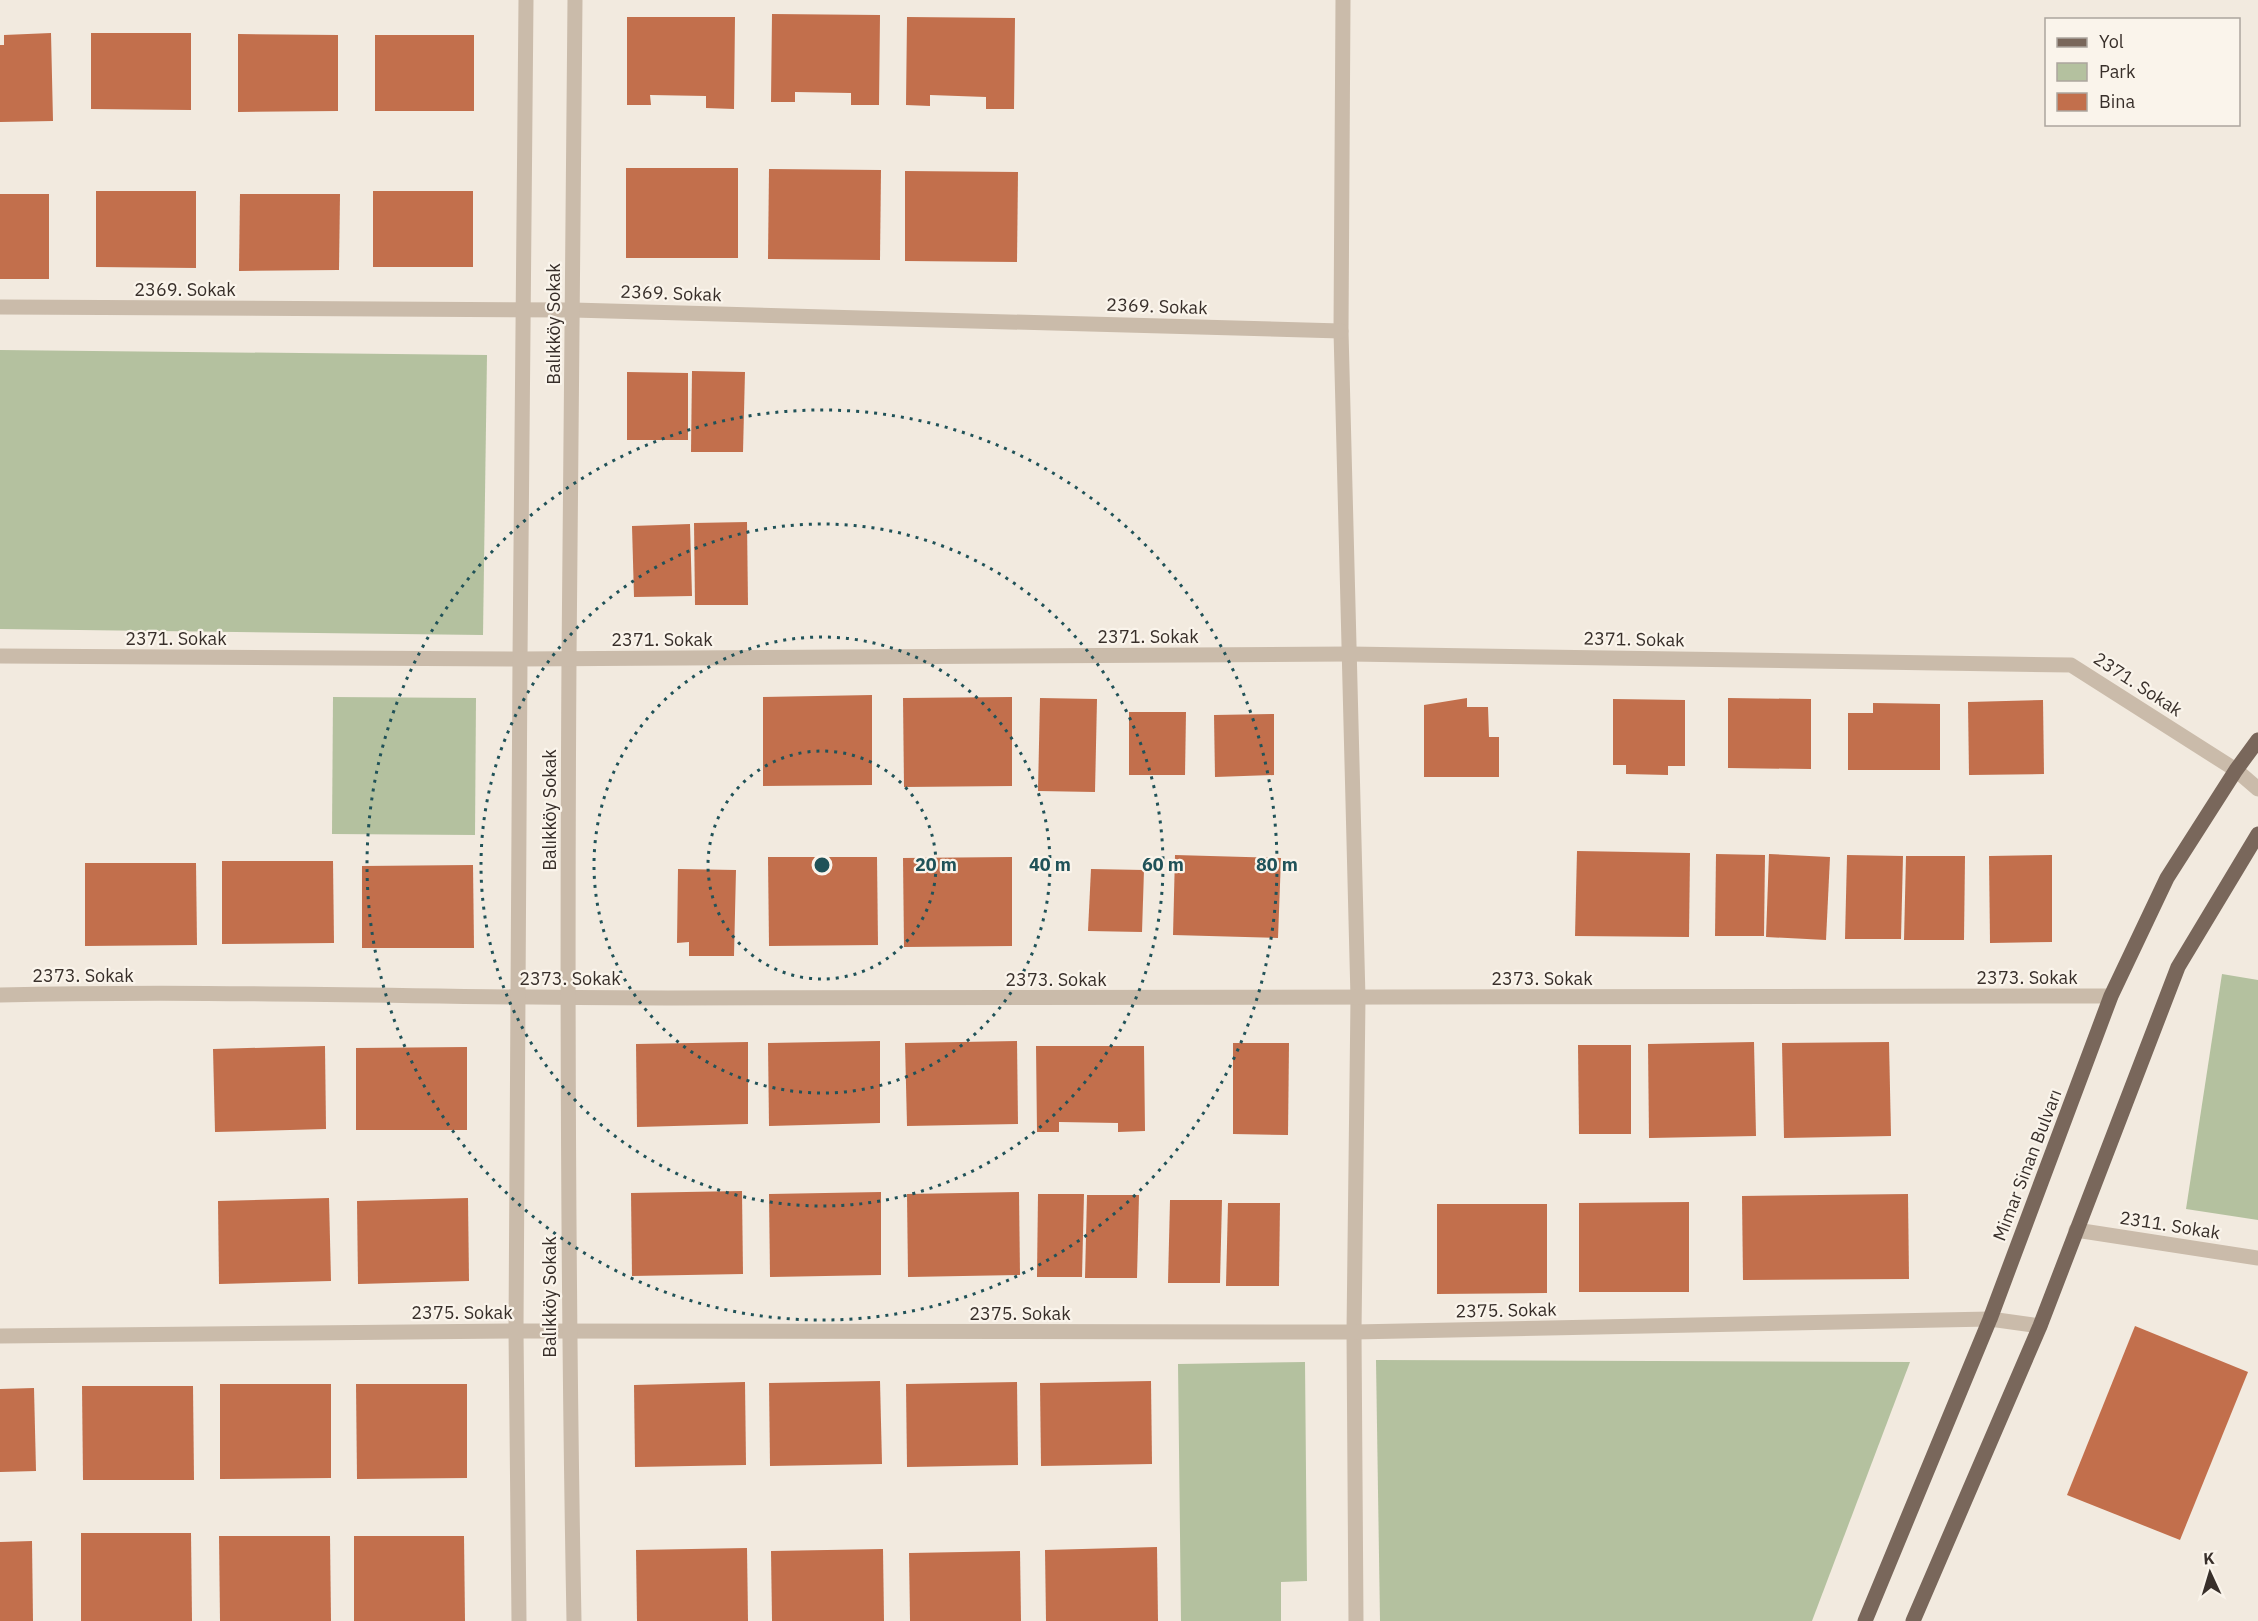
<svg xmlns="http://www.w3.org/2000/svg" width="2258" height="1621" font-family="'IBM Plex Sans',sans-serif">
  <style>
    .green { fill: #b4c19f }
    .building { fill: #c26f4c }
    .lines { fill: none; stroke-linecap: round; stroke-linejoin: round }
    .minor { stroke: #cabbaa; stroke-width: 15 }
    .tertiary { stroke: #cabbaa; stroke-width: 15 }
    .primary { stroke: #79675b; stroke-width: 15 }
    .ring { fill: none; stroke: #205258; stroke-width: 3; stroke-dasharray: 3 6 }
    .labels { text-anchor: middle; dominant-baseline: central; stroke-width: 4.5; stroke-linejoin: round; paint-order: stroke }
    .street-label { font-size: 18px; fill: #382f2a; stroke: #faf4eb }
    .centre { fill: #205258; stroke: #faf4eb; stroke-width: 3 }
    .ring-label { font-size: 18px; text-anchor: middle; font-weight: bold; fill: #205258; stroke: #faf4eb; stroke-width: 4.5; stroke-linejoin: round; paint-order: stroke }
  </style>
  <rect width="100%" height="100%" fill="#f2eadf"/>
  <g class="green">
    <polygon points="0,350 487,355 483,635 0,629"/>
    <polygon points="333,697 476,698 475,835 332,834"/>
    <polygon points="2222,974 2258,980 2258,1220 2186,1209"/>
    <polygon points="1376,1360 1910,1362 1812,1621 1380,1621"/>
    <polygon points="1305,1362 1307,1581 1281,1582 1281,1621 1181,1621 1178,1364"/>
  </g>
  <g class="building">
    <polygon points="772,14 880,15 879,105 851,105 851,93 795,92 795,102 771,102"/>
    <polygon points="627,17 735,17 734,109 706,108 706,96 650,95 651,105 627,105"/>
    <polygon points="907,17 1015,18 1014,109 986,109 986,97 930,95 930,106 906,105"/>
    <polygon points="51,33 53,121 0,122 0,45 4,45 4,35"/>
    <polygon points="91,33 191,33 191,110 91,109"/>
    <polygon points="238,34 338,35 338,111 238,112"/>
    <rect x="375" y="35" width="99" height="76"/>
    <rect x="626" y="168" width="112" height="90"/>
    <polygon points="769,169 881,170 880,260 768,259"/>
    <polygon points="905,171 1018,172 1017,262 905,261"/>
    <polygon points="96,191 196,191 196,268 96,267"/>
    <rect x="373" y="191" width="100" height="76"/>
    <rect x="0" y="194" width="49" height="85"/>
    <polygon points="240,194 340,194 339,270 239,271"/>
    <polygon points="692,371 745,372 743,452 691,452"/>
    <polygon points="627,372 688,373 688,440 627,440"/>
    <polygon points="747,522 748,605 695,605 694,523"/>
    <polygon points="690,524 692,596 634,597 632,526"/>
    <polygon points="872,695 872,785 763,786 763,697"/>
    <polygon points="1012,697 1012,786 904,787 903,698"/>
    <polygon points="1040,698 1097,699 1095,792 1038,791"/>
    <polygon points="1467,698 1467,707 1488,707 1489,737 1499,737 1499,777 1424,777 1424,705"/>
    <polygon points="1728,698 1811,699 1811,769 1728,768"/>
    <polygon points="1613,699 1685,700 1685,766 1668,766 1668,775 1626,774 1626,765 1613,765"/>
    <polygon points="2043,700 2044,774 1969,775 1968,702"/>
    <polygon points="1873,703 1940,704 1940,770 1848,770 1848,713 1873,713"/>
    <polygon points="1129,712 1186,712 1185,775 1129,775"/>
    <polygon points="1274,714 1274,775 1215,777 1214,715"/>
    <polygon points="1577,851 1690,853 1689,937 1575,936"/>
    <polygon points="1716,854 1765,855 1764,936 1715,936"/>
    <polygon points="1769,854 1830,857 1826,940 1766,937"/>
    <polygon points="1175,855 1281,858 1278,938 1173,935"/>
    <polygon points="1847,855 1903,856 1901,939 1845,939"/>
    <polygon points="2052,855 2052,942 1990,943 1989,856"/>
    <polygon points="1906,856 1965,856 1964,940 1904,940"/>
    <polygon points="768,857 877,857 878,945 769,946"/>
    <polygon points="1012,857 1012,946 904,947 903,858"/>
    <polygon points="222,861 333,861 334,943 222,944"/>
    <polygon points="85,863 196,863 197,945 85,946"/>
    <polygon points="473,865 474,948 362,948 362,866"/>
    <polygon points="678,869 736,870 734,956 689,956 689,942 677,943"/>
    <polygon points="1091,869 1144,870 1142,932 1088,931"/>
    <polygon points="880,1041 880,1123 769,1126 768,1043"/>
    <polygon points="1017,1041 1018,1124 907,1126 905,1043"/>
    <polygon points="748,1042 748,1124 637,1127 636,1044"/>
    <polygon points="1754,1042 1756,1136 1649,1138 1648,1044"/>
    <polygon points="1889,1042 1891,1136 1784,1138 1782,1043"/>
    <polygon points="1233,1043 1289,1043 1288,1135 1233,1134"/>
    <polygon points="1578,1045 1631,1045 1631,1134 1579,1134"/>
    <polygon points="325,1046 326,1129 215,1132 213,1049"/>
    <polygon points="1036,1046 1144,1046 1145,1131 1118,1132 1118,1123 1059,1122 1059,1132 1037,1132"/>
    <polygon points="467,1047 467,1130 356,1130 356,1048"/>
    <polygon points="742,1191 743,1274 632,1276 631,1193"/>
    <polygon points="881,1192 881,1275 770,1277 769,1194"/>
    <polygon points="1019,1192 1020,1275 908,1277 907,1194"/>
    <polygon points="1038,1194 1084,1194 1082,1277 1037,1277"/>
    <polygon points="1908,1194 1909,1279 1743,1280 1742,1196"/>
    <polygon points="1087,1195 1139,1195 1137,1278 1085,1278"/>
    <polygon points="329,1198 331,1281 219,1284 218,1201"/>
    <polygon points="468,1198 469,1281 358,1284 357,1201"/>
    <polygon points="1170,1200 1222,1200 1220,1283 1168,1283"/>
    <polygon points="1689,1202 1689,1292 1579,1292 1579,1203"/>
    <polygon points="1228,1203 1280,1203 1279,1286 1226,1286"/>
    <polygon points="1437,1204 1547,1204 1547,1293 1437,1294"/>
    <polygon points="2135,1326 2248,1372 2180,1540 2067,1495"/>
    <polygon points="880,1381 882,1464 770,1466 769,1383"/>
    <polygon points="1151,1381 1152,1464 1041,1466 1040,1383"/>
    <polygon points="745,1382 746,1465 635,1467 634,1385"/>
    <polygon points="1017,1382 1018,1465 907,1467 906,1384"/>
    <polygon points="220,1384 331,1384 331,1478 220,1479"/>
    <polygon points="356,1384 467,1384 467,1478 357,1479"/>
    <polygon points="82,1386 193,1386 194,1480 83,1480"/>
    <polygon points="34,1388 36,1471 0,1472 0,1389"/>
    <polygon points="81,1533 191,1533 192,1621 81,1621"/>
    <polygon points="219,1536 330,1536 331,1621 220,1621"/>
    <polygon points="354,1536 464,1536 465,1621 354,1621"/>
    <polygon points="32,1541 33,1621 0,1621 0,1542"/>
    <polygon points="1157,1547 1158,1621 1046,1621 1045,1550"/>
    <polygon points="747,1548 748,1621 637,1621 636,1550"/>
    <polygon points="883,1549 884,1621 772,1621 771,1551"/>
    <polygon points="1020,1551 1021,1621 910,1621 909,1553"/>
  </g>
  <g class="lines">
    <g class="minor">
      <polyline points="1343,0 1341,331 1358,998 1354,1332 1356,1621"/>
      <polyline points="0,307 573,310 1341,331"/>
      <polyline points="0,656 520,659 526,0"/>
      <polyline points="569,660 575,0"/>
      <path d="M0,995C223,990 446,998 668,998C1149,998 1630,998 2111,996"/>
      <polyline points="2076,1230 2258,1258"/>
      <polyline points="0,1336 516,1331 1354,1332 1990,1319 2040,1326"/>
    </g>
    <g class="tertiary">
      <path d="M569,660C567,980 568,1300 574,1621"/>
      <polyline points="519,1621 516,1331 520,659 1350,654 2071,665 2236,770 2258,789"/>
    </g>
    <g class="primary">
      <polyline points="1865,1621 1990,1319 2111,996 2167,878 2236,770 2258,740"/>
      <polyline points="1913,1621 2040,1326 2178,967 2258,834"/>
    </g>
  </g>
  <g class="ring">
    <circle cx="822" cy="865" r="114"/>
    <circle cx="822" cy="865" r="228"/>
    <circle cx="822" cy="865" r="341"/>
    <circle cx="822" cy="865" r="455"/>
  </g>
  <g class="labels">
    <g class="street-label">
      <text x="185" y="289">2369. Sokak</text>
      <text transform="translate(671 293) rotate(2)">2369. Sokak</text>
      <text transform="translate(1157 306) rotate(2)">2369. Sokak</text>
      <text transform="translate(553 324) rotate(-90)">Balıkköy Sokak</text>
      <text x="1148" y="636">2371. Sokak</text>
      <text x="176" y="638">2371. Sokak</text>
      <text x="662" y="639">2371. Sokak</text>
      <text transform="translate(1634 639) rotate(1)">2371. Sokak</text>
      <text transform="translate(2138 684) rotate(33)">2371. Sokak</text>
      <text transform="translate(549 810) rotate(-90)">Balıkköy Sokak</text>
      <text x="83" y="975">2373. Sokak</text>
      <text x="2027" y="977">2373. Sokak</text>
      <text x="570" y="978">2373. Sokak</text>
      <text x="1542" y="978">2373. Sokak</text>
      <text x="1056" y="979">2373. Sokak</text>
      <text transform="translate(2027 1165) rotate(-69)">Mimar Sinan Bulvarı</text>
      <text transform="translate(2170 1225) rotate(9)">2311. Sokak</text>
      <text transform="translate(549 1297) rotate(-90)">Balıkköy Sokak</text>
      <text transform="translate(1506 1310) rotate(-1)">2375. Sokak</text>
      <text x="462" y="1312">2375. Sokak</text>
      <text x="1020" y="1313">2375. Sokak</text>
    </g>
  </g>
  <circle cx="822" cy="865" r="9" class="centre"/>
  <g class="ring-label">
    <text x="936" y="871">20 m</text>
    <text x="1050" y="871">40 m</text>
    <text x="1163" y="871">60 m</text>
    <text x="1277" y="871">80 m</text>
  </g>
  <rect x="2045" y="18" width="195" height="108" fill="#faf4eb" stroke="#aca59e" stroke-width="1.5"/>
  <rect x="2057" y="38" width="30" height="9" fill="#79675b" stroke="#aca59e" stroke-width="1.5"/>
  <text x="2099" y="48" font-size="18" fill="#382f2a">Yol</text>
  <rect x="2057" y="63" width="30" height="18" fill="#b4c19f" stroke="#aca59e" stroke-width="1.5"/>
  <text x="2099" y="78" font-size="18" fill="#382f2a">Park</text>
  <rect x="2057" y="93" width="30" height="18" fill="#c26f4c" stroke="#aca59e" stroke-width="1.5"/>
  <text x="2099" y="108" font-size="18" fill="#382f2a">Bina</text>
  <g transform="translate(2210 1573) rotate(356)" stroke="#faf4eb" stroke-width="4.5" paint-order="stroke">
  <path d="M0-4.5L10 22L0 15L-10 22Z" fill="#382f2a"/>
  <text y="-9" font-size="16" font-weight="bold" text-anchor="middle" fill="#382f2a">K</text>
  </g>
</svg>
